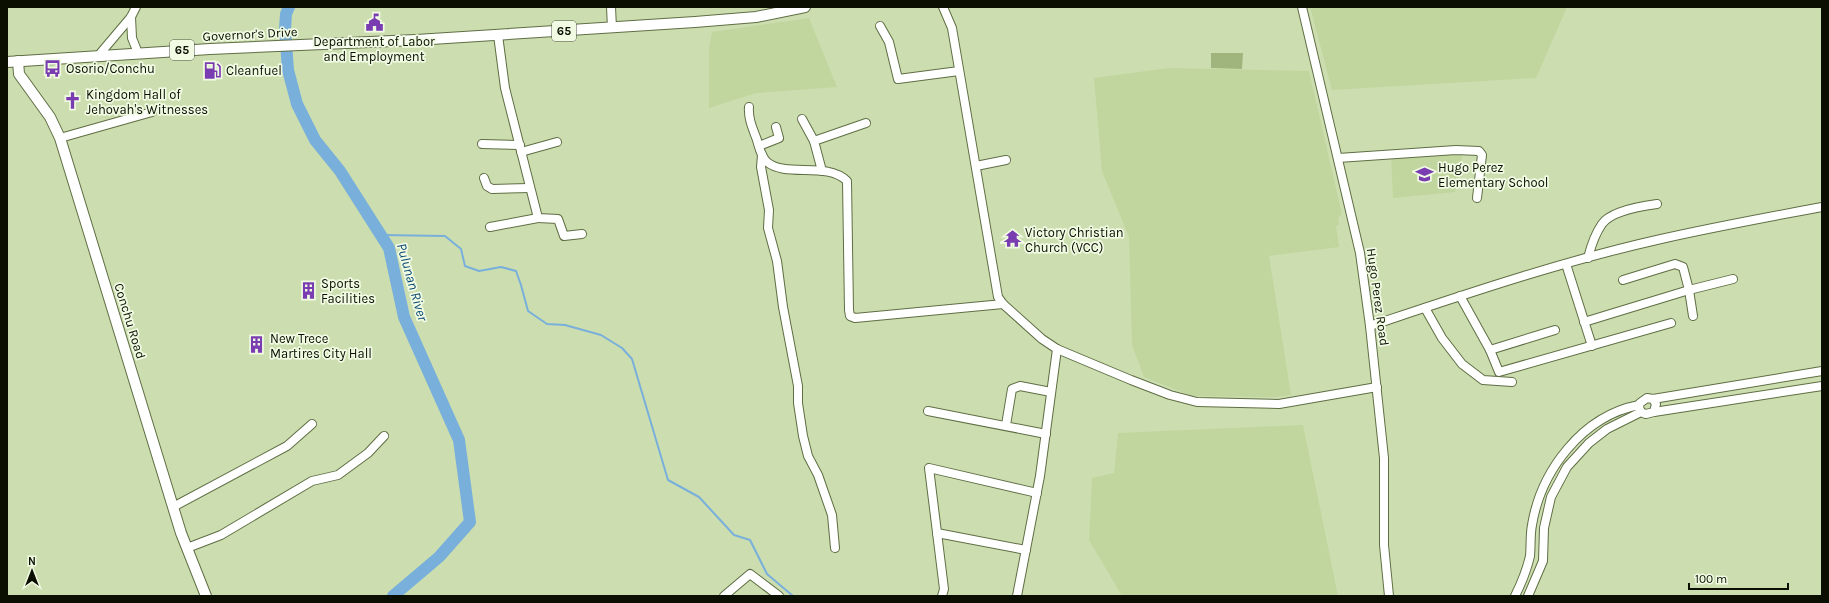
<svg xmlns="http://www.w3.org/2000/svg" width="1829" height="603" font-family="Karla,sans-serif">
  <style>
    .built { fill: #c1d59f }
    .green { fill: #a0b47d }
    .lines { fill: none; stroke-linecap: round; stroke-linejoin: round }
    .stream { stroke: #79afdb; stroke-width: 2 }
    .river { stroke: #79afdb; stroke-width: 12 }
    .minor-casing { stroke: #5f6e44; stroke-width: 10 }
    .major-casing { stroke: #5f6e44; stroke-width: 12 }
    .minor { stroke: #fff; stroke-width: 8 }
    .major { stroke: #fff; stroke-width: 10 }
    .labels { text-anchor: middle; dominant-baseline: central; stroke-width: 3.5; stroke-linejoin: round; paint-order: stroke }
    .shield { fill: #f1fbe3; stroke: #4f5646; stroke-width: 1 }
    .shield-label { font-size: 12px; font-weight: bold; fill: #0a0f02 }
    .street-label { font-size: 13px; fill: #0a0f02; stroke: #f1fbe3 }
    .poi-label { font-size: 13px; fill: #0a0f02; stroke: #f1fbe3; text-anchor: start }
    .water-label { font-size: 14px; font-style: italic; fill: #094973; stroke: #f1fbe3 }
  </style>
  <rect width="100%" height="100%" fill="#ccdeaf"/>
  <g class="built">
    <polygon points="1310,7 1567,7 1536,78 1332,90"/>
    <polygon points="809,18 837,87 756,93 709,108 709,49 712,32"/>
    <polygon points="1169,68 1309,71 1342,214 1338,218 1339,225 1336,226 1339,247 1269,256 1291,395 1276,397 1192,396 1144,377 1132,345 1129,237 1102,171 1094,78"/>
    <polygon points="1463,153 1455,192 1393,198 1391,156"/>
    <polygon points="1303,425 1338,596 1122,596 1089,540 1092,478 1114,473 1118,433"/>
  </g>
  <polygon class="green" points="1211,53 1243,53 1242,69 1211,68"/>
  <g class="lines">
    <polyline class="stream" points="381,235 445,236 461,249 465,266 479,271 501,267 516,271 521,285 528,311 547,324 565,325 601,335 622,348 632,359 668,480 699,497 734,535 750,540 767,574 793,596"/>
    <polyline class="river" points="289,7 286,14 285,29 288,70 297,104 315,140 340,171 389,248 404,317 459,440 470,522 439,557 393,596"/>
    <defs>
      <g id="minor">
        <polyline points="611,7 612,28"/>
        <polyline points="943,7 952,28 998,297 1003,304 1042,339 1057,349 1131,380 1170,395 1197,402 1279,404 1377,387"/>
        <polyline points="1302,7 1360,253 1370,326 1384,458 1384,545 1389,596"/>
        <polyline points="131,17 132,38 138,53"/>
        <polyline points="880,26 889,42 898,79 959,71"/>
        <polyline points="498,35 505,88 538,218 558,219 564,236 582,234"/>
        <polyline points="98,56 131,17 136,7"/>
        <path d="M749,107C748,119 753,129 757,140C759,147 761,157 767,162C786,178 827,161 847,181L849,310L850,316L855,318L1003,304"/>
        <polyline points="802,119 814,141"/>
        <polyline points="60,138 152,112"/>
        <polyline points="482,144 520,145"/>
        <polyline points="759,146 779,138 776,127"/>
        <polyline points="521,152 557,142"/>
        <polyline points="762,155 761,167 769,210 768,228 777,261 783,307 798,386 798,403 803,436 808,456 818,475 832,515 835,548"/>
        <polyline points="1338,158 1456,150 1479,151 1482,155 1477,198"/>
        <polyline points="976,166 1006,160"/>
        <polyline points="822,171 814,141 866,123"/>
        <polyline points="484,178 487,186 492,189 530,188"/>
        <polyline points="490,227 538,218"/>
        <path d="M1588,258C1591,246 1595,234 1602,224C1611,211 1642,206 1657,204"/>
        <polyline points="1566,264 1592,346"/>
        <polyline points="1623,280 1675,264 1683,267 1689,290 1693,316"/>
        <polyline points="1460,296 1490,350 1499,372 1671,323"/>
        <polyline points="1425,308 1442,338 1462,364 1483,380 1512,382"/>
        <polyline points="1584,322 1689,290 1733,279"/>
        <path d="M1370,326C1466,294 1563,261 1661,239C1714,227 1768,217 1822,207"/>
        <polyline points="1490,350 1555,330"/>
        <path d="M1653,399L1656,404L1654,412L1646,414C1640,413 1638,408 1640,403L1647,398L1653,399L1822,371"/>
        <polyline points="928,411 1046,434"/>
        <polyline points="1654,412 1822,386"/>
        <polyline points="1006,425 1012,389 1020,386 1051,392"/>
        <polyline points="173,507 287,446 312,424"/>
        <polyline points="937,533 1026,550"/>
        <polyline points="187,548 221,535 312,481 338,475 368,453 384,436"/>
        <polyline points="724,596 750,574 779,596"/>
        <polyline points="942,596 944,589 929,468 1037,493"/>
        <polyline points="1017,596 1040,476 1057,349"/>
        <path d="M1515,596C1521,584 1527,569 1530,556C1531,546 1530,535 1532,525C1541,471 1582,416 1639,405"/>
        <polyline points="1528,596 1543,561 1544,528 1551,497 1567,467 1589,443 1607,429 1641,412"/>
      </g>
      <g id="major">
        <polyline points="18,61 19,74 50,117 60,138 181,533 206,596"/>
        <polyline points="7,62 210,49 416,40 695,22 756,17 805,7"/>
      </g>
    </defs>
    <use href="#minor" class="minor-casing"/>
    <use href="#major" class="major-casing"/>
    <use href="#minor" class="minor"/>
    <use href="#major" class="major"/>
  </g>
  <defs>
    <symbol id="civic-bare" viewBox="-9 -9 18 18"><path d="M-.6-6.5H3V-4.5H.6V-3L4-1V1h2V6H-6V1h2V-1L-.6-3ZM-1.2 2.5V6h2.4V2.5Z" fill="#7a3cb1" stroke="#f1fbe3" stroke-width="2.5" paint-order="stroke"/></symbol>
    <symbol id="bus-bare" viewBox="-9 -9 18 18"><path d="M-5-6H5V4H4V6H2V4H-2V6H-4V4H-5ZM-3.5-4V0h7V-4ZM-3.5 1.2v1.5H-2V1.2ZM2 1.2v1.5H3.5V1.2Z" fill="#7a3cb1" stroke="#f1fbe3" stroke-width="2.5" paint-order="stroke"/></symbol>
    <symbol id="fuel-bare" viewBox="-9 -9 18 18"><path d="M-5.5-6h7V0h2V4h1.3V-2.5L3-4.5l.8-.8L6-3V5H2.5V1h-1V6h-7ZM-4.2-4.7v3.2H.2V-4.7Z" fill="#7a3cb1" stroke="#f1fbe3" stroke-width="2.5" paint-order="stroke"/></symbol>
    <symbol id="church-bare" viewBox="-9 -9 18 18"><path d="M-1.2-6h2.4v3.5h3.3v2.4h-3.3V6h-2.4V-.1h-3.3v-2.4h3.3Z" fill="#7a3cb1" stroke="#f1fbe3" stroke-width="2.5" paint-order="stroke"/></symbol>
    <symbol id="school-bare" viewBox="-9 -9 18 18"><path d="M0-5L7-2L0 1L-7-2ZM-4 1L0 2.5L4 1V4Q0 6-4 4Z" fill="#7a3cb1" stroke="#f1fbe3" stroke-width="2.5" paint-order="stroke"/></symbol>
    <symbol id="temple-bare" viewBox="-9 -9 18 18"><path d="M0-6L5-2H3V0L6.5 2.5H4V6H1.5V3h-3V6H-4V2.5H-6.5L-3 0V-2H-5Z" fill="#7a3cb1" stroke="#f1fbe3" stroke-width="2.5" paint-order="stroke"/></symbol>
    <symbol id="building-bare" viewBox="-9 -9 18 18"><path d="M-4-6H4V6H1V3H-1V6H-4ZM-2.5-4.3h1.7v1.8h-1.7ZM.8-4.3h1.7v1.8H.8ZM-2.5-1h1.7V.8h-1.7ZM.8-1h1.7V.8H.8Z" fill="#7a3cb1" stroke="#f1fbe3" stroke-width="2.5" paint-order="stroke"/></symbol>
  </defs>
  <g fill-rule="evenodd">
    <use href="#civic-bare" x="362" y="10" width="25" height="25"/>
    <use href="#bus-bare" x="40" y="56" width="25" height="25"/>
    <use href="#fuel-bare" x="200" y="58" width="25" height="25"/>
    <use href="#church-bare" x="60" y="88" width="25" height="25"/>
    <use href="#school-bare" x="1412" y="162" width="25" height="25"/>
    <use href="#temple-bare" x="1000" y="226" width="25" height="25"/>
    <use href="#building-bare" x="296" y="278" width="25" height="25"/>
    <use href="#building-bare" x="244" y="332" width="25" height="25"/>
  </g>
  <g class="labels">
    <g class="shield">
      <rect x="552" y="21" width="24" height="20" rx="3"/>
      <rect x="170" y="40" width="24" height="20" rx="3"/>
    </g>
    <g class="shield-label">
      <text x="564" y="31">65</text>
      <text x="182" y="50">65</text>
    </g>
    <g class="street-label">
      <text transform="translate(250 34) rotate(-3)">Governor's Drive</text>
      <text transform="translate(1378 297) rotate(82)">Hugo Perez Road</text>
      <text transform="translate(130 321) rotate(73)">Conchu Road</text>
    </g>
    <g class="poi-label">
      <text x="374" y="41" text-anchor="middle">Department of Labor<tspan x="374" dy="15">and Employment</tspan></text>
      <text x="66" y="68">Osorio/Conchu</text>
      <text x="226" y="70">Cleanfuel</text>
      <text x="86" y="94">Kingdom Hall of<tspan x="86" dy="15">Jehovah's Witnesses</tspan></text>
      <text x="1438" y="167">Hugo Perez<tspan x="1438" dy="15">Elementary School</tspan></text>
      <text x="1025" y="232">Victory Christian<tspan x="1025" dy="15">Church (VCC)</tspan></text>
      <text x="321" y="283">Sports<tspan x="321" dy="15">Facilities</tspan></text>
      <text x="270" y="338">New Trece<tspan x="270" dy="15">Martires City Hall</tspan></text>
    </g>
    <g class="water-label">
      <text transform="translate(412 282) rotate(74)">Pulunan River</text>
    </g>
  </g>
  <rect width="1829" height="603" fill="none" stroke="#0a0f02" stroke-width="16"/>
  <g transform="translate(32 571)" stroke="#f1fbe3" stroke-width="3" paint-order="stroke">
  <path d="M0-3L7 15L0 10L-7 15Z" fill="#0a0f02"/>
  <text y="-6" font-size="11" font-weight="bold" text-anchor="middle" fill="#0a0f02">N</text>
  </g>
  <path d="M1689 583v6h99v-6" fill="none" stroke="#0a0f02" stroke-width="2"/>
  <text x="1695" y="583" font-size="12" fill="#0a0f02" stroke="#f1fbe3" stroke-width="3" paint-order="stroke">100 m</text>
</svg>
